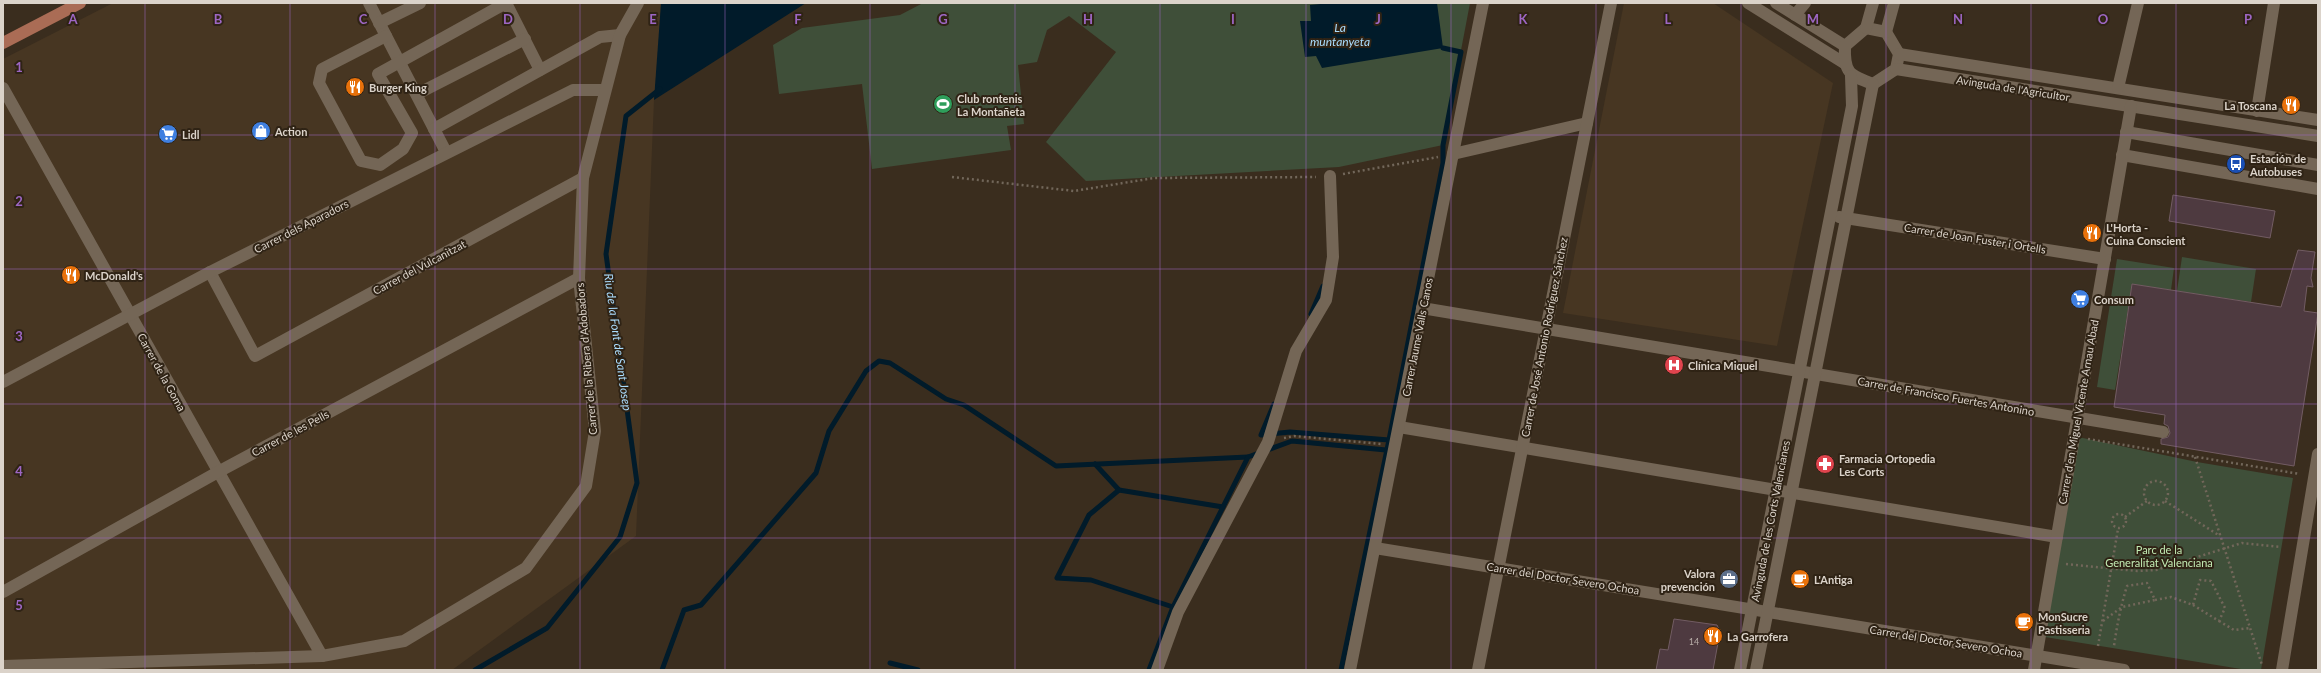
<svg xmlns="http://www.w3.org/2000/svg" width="2321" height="673" font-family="Lato,sans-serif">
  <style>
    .built { fill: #473622 }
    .green { fill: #3f4f39 }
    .water { fill: #011b2a }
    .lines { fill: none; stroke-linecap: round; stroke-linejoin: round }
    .stream { stroke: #011b2a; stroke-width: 5 }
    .building { fill: #4e3a40; stroke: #725c63 }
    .path { stroke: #72675a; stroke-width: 2.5; stroke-dasharray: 2 3; stroke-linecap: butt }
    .minor { stroke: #746656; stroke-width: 12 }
    .major { stroke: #aa6c55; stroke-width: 12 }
    .grid { fill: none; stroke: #9d66c3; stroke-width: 1; stroke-opacity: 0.55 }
    .labels { text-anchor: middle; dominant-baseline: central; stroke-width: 4; stroke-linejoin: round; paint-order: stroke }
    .number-label { font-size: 9px; fill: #b8ada8 }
    .poi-label { font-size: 11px; font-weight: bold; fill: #dbd3ca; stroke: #2f2315; text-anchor: start }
    .street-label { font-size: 11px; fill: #dbd3ca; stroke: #2f2315 }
    .park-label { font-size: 11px; fill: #c2ebb3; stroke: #2f2315 }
    .water-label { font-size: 12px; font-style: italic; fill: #aadcfd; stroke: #2f2315 }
    .grid-label { font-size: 13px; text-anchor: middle; font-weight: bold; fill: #9d66c3; stroke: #2f2315; stroke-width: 4; stroke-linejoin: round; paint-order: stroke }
  </style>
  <rect width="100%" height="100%" fill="#3a2d1e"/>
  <g class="built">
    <polygon points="113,3 663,3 654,100 636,536 452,670 3,670 3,59"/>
    <polygon points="1624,3 1713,3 1833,83 1777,346 1563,313"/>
  </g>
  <g class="green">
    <polygon points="923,3 1470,3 1443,145 1339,167 1086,181 1046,142 1116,52 1069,16 1047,30 1037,62 1018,65 1024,124 1007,126 1011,150 872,169 862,84 779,94 773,45 802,28 900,15"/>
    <polygon points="2182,257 2256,269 2251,302 2177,291"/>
    <polygon points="2117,259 2174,268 2171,290 2132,284 2115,390 2097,387"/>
    <polygon points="2078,437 2197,462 2293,478 2261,670 2247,670 2045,637"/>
  </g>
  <g class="water">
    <polygon points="661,3 806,3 654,100"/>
    <polygon points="1331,3 1437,3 1443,48 1322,68 1316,56 1305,57 1300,21 1311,21 1310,5"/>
  </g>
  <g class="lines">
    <g class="stream">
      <polyline points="1311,314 1323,286"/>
      <polyline points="1274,404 1261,435 1290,432 1389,440"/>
      <polyline points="1095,464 1119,490 1223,507"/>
      <polyline points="1119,490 1089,515 1057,578 1091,580 1173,607"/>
      <polyline points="890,663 918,670"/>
      <polyline points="475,670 547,628 620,537 637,483 606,254 626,116 660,89"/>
      <polyline points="662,670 684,610 701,605 816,473 829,431 866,371 879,361 890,363 946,399 964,405 1056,466 1248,457"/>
      <polyline points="1149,670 1173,607 1248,457 1292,441 1386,450"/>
      <polyline points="1341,670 1389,440 1443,163 1443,145 1461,52 1443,48"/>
    </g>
  </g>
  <g class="building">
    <polygon points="2173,195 2275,211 2270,238 2169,221"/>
    <polygon points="2298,250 2315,252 2311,278 2313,287 2307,286 2304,311 2318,313 2294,466 2161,444 2161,439 2168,437 2170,433 2168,426 2164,424 2165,415 2114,407 2132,284 2281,307"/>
    <polygon points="1674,619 1717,625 1720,632 1713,670 1656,670 1660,649 1668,650"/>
  </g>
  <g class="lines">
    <g class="path">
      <polyline points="1343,174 1438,157"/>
      <polyline points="952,177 1074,191 1154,178 1316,177"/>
      <polyline points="1284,438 1294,436 1381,444"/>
      <polyline points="2088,439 2300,474"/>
      <polyline points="2195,457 2262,665"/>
      <circle cx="2156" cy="493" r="12"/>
      <polyline points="2165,501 2220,536"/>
      <circle cx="2119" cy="521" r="7"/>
      <polyline points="2125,517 2147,501"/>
      <polyline points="2066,564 2137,571 2156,570 2242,543 2281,547"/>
      <polyline points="2155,600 2171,597 2193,605 2200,580 2211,581 2225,608 2219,621 2193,605"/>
      <path d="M2103,621L2122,607L2155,600L2147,583L2127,586C2121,605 2117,625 2114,646"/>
      <polyline points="2219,621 2234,630 2250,628"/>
      <polyline points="2098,646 2118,529"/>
    </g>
    <g class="minor">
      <polyline points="369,3 446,152"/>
      <polyline points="506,3 540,70"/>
      <polyline points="1748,3 1844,63"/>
      <polyline points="1776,3 1845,46"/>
      <polyline points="1795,15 1805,3"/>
      <polyline points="379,23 420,3"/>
      <polyline points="1866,28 1886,32 1899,54 1896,69 1873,84"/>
      <path d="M1866,28L1845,46C1844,73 1849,75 1873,84"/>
      <polyline points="1866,28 1873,3"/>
      <polyline points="1886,32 1894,3"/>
      <polyline points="386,36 322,69 319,83 361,161 380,165 403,149 412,133 378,74 506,3"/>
      <polyline points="1899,54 2318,120"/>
      <polyline points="1896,69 2318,136"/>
      <polyline points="3,88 322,656"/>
      <polyline points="2118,88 2138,3"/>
      <polyline points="417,94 525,39"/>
      <polyline points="2257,111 2274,3"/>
      <polyline points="434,129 600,37 620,35"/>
      <polyline points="2126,132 2318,165"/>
      <polyline points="1453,154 1587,123"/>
      <polyline points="2122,155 2318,189"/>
      <polyline points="1839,217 2105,259"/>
      <polyline points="210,272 255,356 583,178"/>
      <polyline points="1422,308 2163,432"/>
      <polyline points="3,382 210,272 573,90 605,90"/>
      <polyline points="1399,427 2057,537"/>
      <polyline points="1375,548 2124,670"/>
      <polyline points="3,592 218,472 579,278"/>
      <polyline points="3,666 322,656 404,641 526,568 586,486 595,431 579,278 583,178 620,35 638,3"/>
      <polyline points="1157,670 1178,612 1268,442 1296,351 1326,300 1333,257 1330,176"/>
      <polyline points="1350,670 1483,3"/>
      <polyline points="1478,670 1611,3"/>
      <polyline points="1740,670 1852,106 1851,76"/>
      <polyline points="1756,670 1873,84"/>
      <polyline points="2034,670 2131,106"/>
      <polyline points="2282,670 2318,454"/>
    </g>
    <polyline class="major" points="3,43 80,3"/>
  </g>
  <path class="grid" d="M145,3V670M290,3V670M435,3V670M580,3V670M725,3V670M870,3V670M1015,3V670M1160,3V670M1306,3V670M1451,3V670M1596,3V670M1741,3V670M1886,3V670M2031,3V670M2176,3V670M3,135H2318M3,269H2318M3,404H2318M3,538H2318"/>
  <defs>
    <symbol id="restaurant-disc" viewBox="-11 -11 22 22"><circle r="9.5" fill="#e8710a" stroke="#2f2315"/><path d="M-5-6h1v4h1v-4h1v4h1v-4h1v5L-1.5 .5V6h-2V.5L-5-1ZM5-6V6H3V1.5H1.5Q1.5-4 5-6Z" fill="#fff"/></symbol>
    <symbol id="stadium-disc" viewBox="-11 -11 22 22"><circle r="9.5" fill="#2e9e5b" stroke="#2f2315"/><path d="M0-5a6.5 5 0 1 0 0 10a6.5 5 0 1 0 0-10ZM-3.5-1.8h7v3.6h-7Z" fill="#fff"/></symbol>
    <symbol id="shop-disc" viewBox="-11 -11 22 22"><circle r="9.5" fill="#3f7fe0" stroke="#2f2315"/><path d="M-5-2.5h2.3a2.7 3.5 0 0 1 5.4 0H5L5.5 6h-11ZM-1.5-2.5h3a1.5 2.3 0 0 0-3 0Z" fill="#fff"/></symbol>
    <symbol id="supermarket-disc" viewBox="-11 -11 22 22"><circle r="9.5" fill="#3f7fe0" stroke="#2f2315"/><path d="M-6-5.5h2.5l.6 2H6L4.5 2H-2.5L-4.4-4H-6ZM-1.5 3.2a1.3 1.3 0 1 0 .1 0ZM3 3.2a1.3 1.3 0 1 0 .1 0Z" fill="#fff"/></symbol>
    <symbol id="bus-disc" viewBox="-11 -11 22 22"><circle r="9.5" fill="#1a4fb4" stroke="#2f2315"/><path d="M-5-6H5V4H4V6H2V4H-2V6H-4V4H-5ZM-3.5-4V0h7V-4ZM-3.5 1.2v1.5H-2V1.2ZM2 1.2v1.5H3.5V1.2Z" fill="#fff"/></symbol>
    <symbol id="hospital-disc" viewBox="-11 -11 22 22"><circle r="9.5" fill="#e0444e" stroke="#2f2315"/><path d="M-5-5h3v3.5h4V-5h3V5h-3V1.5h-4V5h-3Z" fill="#fff"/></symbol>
    <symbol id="pharmacy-disc" viewBox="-11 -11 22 22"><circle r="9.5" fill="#e0444e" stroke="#2f2315"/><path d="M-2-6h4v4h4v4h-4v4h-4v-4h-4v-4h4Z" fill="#fff"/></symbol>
    <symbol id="office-disc" viewBox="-11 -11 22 22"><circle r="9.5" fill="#5c6f8a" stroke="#2f2315"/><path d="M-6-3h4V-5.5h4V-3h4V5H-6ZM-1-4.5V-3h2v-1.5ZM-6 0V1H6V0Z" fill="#fff"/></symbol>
    <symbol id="cafe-disc" viewBox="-11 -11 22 22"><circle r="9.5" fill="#e8710a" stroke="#2f2315"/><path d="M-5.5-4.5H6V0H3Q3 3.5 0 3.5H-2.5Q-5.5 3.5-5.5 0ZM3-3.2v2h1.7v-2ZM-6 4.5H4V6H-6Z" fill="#fff"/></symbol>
  </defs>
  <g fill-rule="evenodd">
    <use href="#restaurant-disc" x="344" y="76" width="22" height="22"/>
    <use href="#stadium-disc" x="932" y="93" width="22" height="22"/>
    <use href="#restaurant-disc" x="2280" y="94" width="22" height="22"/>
    <use href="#shop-disc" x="250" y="120" width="22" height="22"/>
    <use href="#supermarket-disc" x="157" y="123" width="22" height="22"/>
    <use href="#bus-disc" x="2225" y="153" width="22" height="22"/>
    <use href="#restaurant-disc" x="2081" y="222" width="22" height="22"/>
    <use href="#restaurant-disc" x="60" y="264" width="22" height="22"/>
    <use href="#supermarket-disc" x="2069" y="288" width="22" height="22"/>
    <use href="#hospital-disc" x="1663" y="354" width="22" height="22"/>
    <use href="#pharmacy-disc" x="1814" y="453" width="22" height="22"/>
    <use href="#office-disc" x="1718" y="568" width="22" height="22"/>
    <use href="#cafe-disc" x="1789" y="568" width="22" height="22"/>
    <use href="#cafe-disc" x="2013" y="611" width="22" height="22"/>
    <use href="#restaurant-disc" x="1702" y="625" width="22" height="22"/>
  </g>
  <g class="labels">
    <g class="number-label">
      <text x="1694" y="641">14</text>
    </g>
    <g class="poi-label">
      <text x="369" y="87">Burger King</text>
      <text x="957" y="98">Club rontenis<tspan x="957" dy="13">La Montañeta</tspan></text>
      <text x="2277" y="105" text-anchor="end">La Toscana</text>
      <text x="275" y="131">Action</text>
      <text x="182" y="134">Lidl</text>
      <text x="2250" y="158">Estación de<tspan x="2250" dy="13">Autobuses</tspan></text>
      <text x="2106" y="227">L'Horta -<tspan x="2106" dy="13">Cuina Conscient</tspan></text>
      <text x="85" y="275">McDonald's</text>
      <text x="2094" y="299">Consum</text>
      <text x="1688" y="365">Clínica Miquel</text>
      <text x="1839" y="458">Farmacia Ortopedia<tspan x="1839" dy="13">Les Corts</tspan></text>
      <text x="1715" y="573" text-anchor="end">Valora<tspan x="1715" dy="13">prevención</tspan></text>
      <text x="1814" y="579">L'Antiga</text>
      <text x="2038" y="616">MonSucre<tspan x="2038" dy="13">Pastisseria</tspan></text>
      <text x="1727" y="636">La Garrofera</text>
    </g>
    <g class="street-label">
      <text transform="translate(2013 88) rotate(9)">Avinguda de l'Agricultor</text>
      <text transform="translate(301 226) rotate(-27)">Carrer dels Aparadors</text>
      <text transform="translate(1975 238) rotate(9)">Carrer de Joan Fuster i Ortells</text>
      <text transform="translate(419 267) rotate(-28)">Carrer del Vulcanitzat</text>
      <text transform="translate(1417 337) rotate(-79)">Carrer Jaume Valls Canos</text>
      <text transform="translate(1544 337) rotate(-79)">Carrer de José Antonio Rodríguez Sánchez</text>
      <text transform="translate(586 359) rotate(-95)">Carrer de la Ribera d'Adobadors</text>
      <text transform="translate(162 372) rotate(61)">Carrer de la Goma</text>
      <text transform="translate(1946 396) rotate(10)">Carrer de Francisco Fuertes Antonino</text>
      <text transform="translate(2078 412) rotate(-80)">Carrer d'en Miguel Vicente Arnau Abad</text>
      <text transform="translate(290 433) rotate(-28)">Carrer de les Pells</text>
      <text transform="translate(1770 521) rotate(-79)">Avinguda de les Corts Valencianes</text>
      <text transform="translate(1563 578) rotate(9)">Carrer del Doctor Severo Ochoa</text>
      <text transform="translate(1946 641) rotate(9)">Carrer del Doctor Severo Ochoa</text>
    </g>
    <g class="park-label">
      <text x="2159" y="549">Parc de la<tspan x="2159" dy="13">Generalitat Valenciana</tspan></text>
    </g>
    <g class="water-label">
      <text x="1340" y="27">La<tspan x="1340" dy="14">muntanyeta</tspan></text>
      <text transform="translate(618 342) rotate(82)">Riu de la Font de Sant Josep</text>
    </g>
  </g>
  <g class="grid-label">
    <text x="73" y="24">A</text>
    <text x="218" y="24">B</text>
    <text x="363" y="24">C</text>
    <text x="508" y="24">D</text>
    <text x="653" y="24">E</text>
    <text x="798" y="24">F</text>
    <text x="943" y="24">G</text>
    <text x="1088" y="24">H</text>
    <text x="1233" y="24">I</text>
    <text x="1378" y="24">J</text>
    <text x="1523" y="24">K</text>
    <text x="1668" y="24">L</text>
    <text x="1813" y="24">M</text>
    <text x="1958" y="24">N</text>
    <text x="2103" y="24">O</text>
    <text x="2248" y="24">P</text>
    <text x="19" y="72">1</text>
    <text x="19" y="206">2</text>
    <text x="19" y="341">3</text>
    <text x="19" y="476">4</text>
    <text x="19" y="610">5</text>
  </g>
  <rect width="2321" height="673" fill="none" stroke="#dbd3ca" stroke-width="8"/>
</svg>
